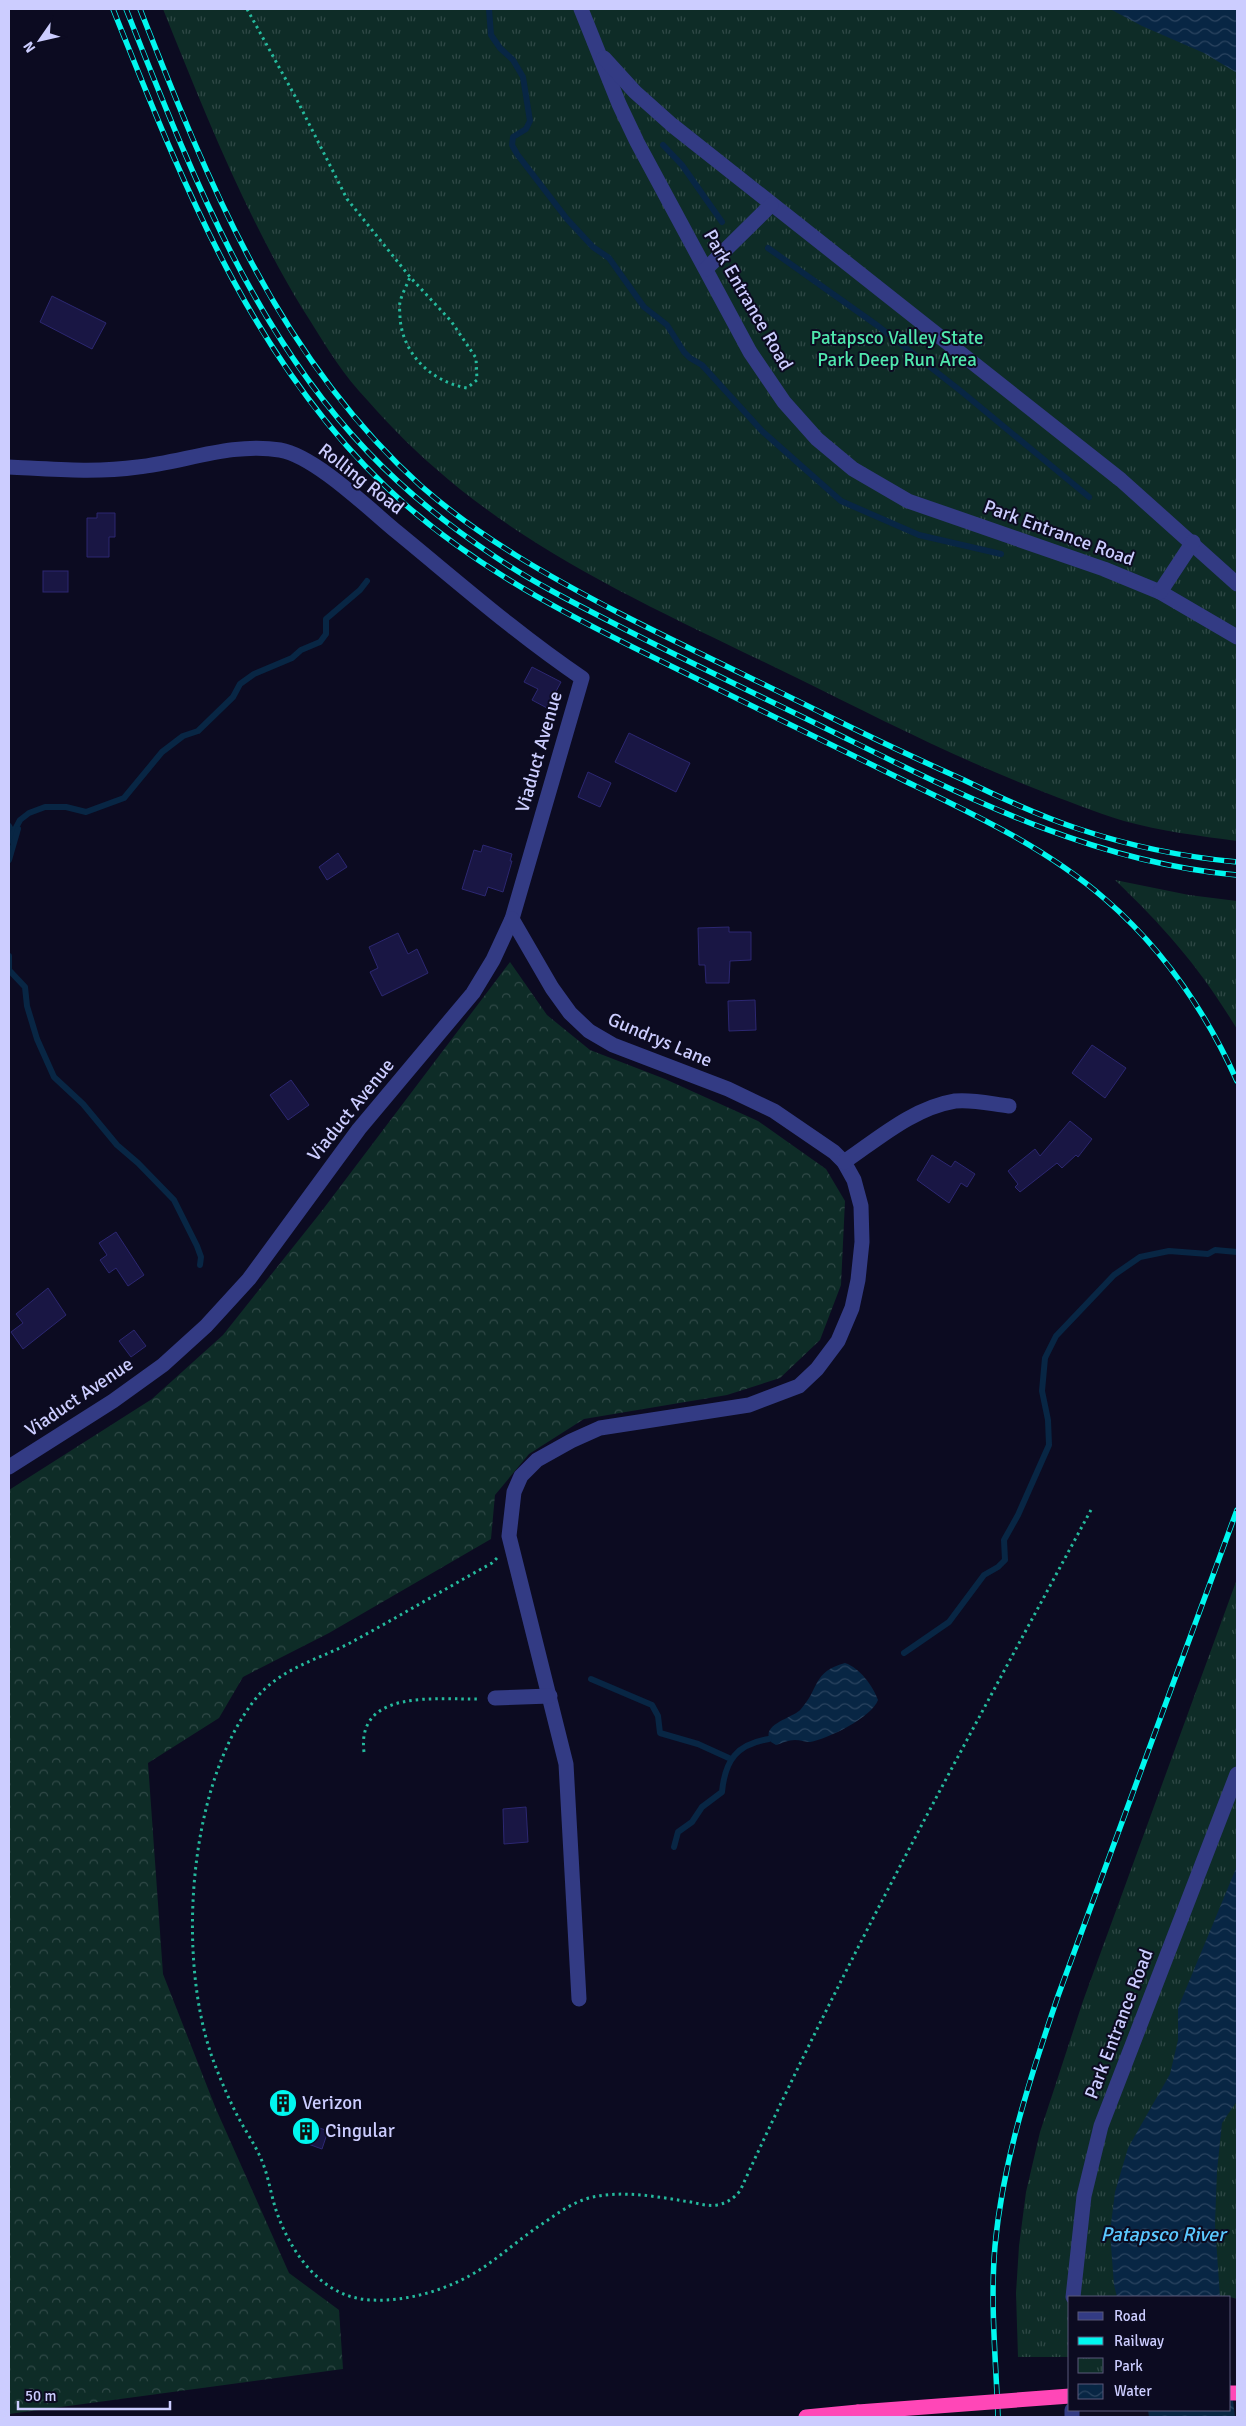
<svg xmlns="http://www.w3.org/2000/svg" width="1246" height="2426" font-family="Signika,sans-serif">
  <style>
    .forest { fill: url(#forest-crowns) }
    .park { fill: url(#park-tufts) }
    .water { fill: url(#water-waves) }
    .lines { fill: none; stroke-linecap: round; stroke-linejoin: round }
    .stream { stroke: #082644; stroke-width: 6 }
    .building { fill: #191644; stroke: #2c2771 }
    .path { stroke: #25ba9d; stroke-width: 3; stroke-dasharray: 2.5 4; stroke-linecap: butt }
    .minor { stroke: #333b84; stroke-width: 15 }
    .highway { stroke: #ff47b7; stroke-width: 15 }
    .rail-casing { stroke: #00f7ef; stroke-width: 5.5 }
    .rail { stroke: #0c0b21; stroke-width: 4; stroke-dasharray: 11; stroke-linecap: butt }
    .highway-bridge { stroke: #ff47b7; stroke-width: 15 }
    .labels { text-anchor: middle; dominant-baseline: central; stroke-width: 4; stroke-linejoin: round; paint-order: stroke }
    .street-label { font-size: 19px; fill: #cccdff; stroke: #0c0b21 }
    .park-label { font-size: 19px; fill: #50e7ad; stroke: #0c0b21 }
    .poi-label { font-size: 19px; fill: #cccdff; stroke: #0c0b21; text-anchor: start }
    .water-label { font-size: 20px; font-style: italic; fill: #5ac8ff; stroke: #0c0b21 }
  </style>
  <defs>
    <pattern id="forest-crowns" width="20" height="18" patternUnits="userSpaceOnUse" patternTransform="scale(1.25)"><rect width="20" height="18" fill="#0e2c27"/><path d="M2 6a3 3 0 1 1 6 0M12 15a3 3 0 1 1 6 0" fill="none" stroke="#304947"/></pattern>
    <pattern id="park-tufts" width="24" height="20" patternUnits="userSpaceOnUse" patternTransform="scale(1.25)"><rect width="24" height="20" fill="#0e2c27"/><path d="M3 7l-1-3M5 7V3M7 7l1-3M15 17l-1-3M17 17v-4M19 17l1-3" fill="none" stroke="#304947"/></pattern>
    <pattern id="water-waves" width="16" height="10" patternUnits="userSpaceOnUse" patternTransform="scale(1.25)"><rect width="16" height="10" fill="#082644"/><path d="M0 5q4-4 8 0t8 0" fill="none" stroke="#2b4460"/></pattern>
  </defs>
  <rect width="100%" height="100%" fill="#0c0b21"/>
  <polygon class="forest" points="510,962 547,1015 590,1050 665,1079 758,1121 826,1169 845,1201 841,1285 820,1340 780,1378 727,1395 584,1419 529,1454 495,1495 491,1539 329,1633 243,1677 219,1718 148,1763 163,1974 216,2109 289,2273 339,2310 343,2369 9,2414 9,1490 152,1399 223,1335 321,1212"/>
  <g class="park">
    <path d="M163,9H1237V841C1199,836 1161,831 1124,821C1094,812 1065,800 1036,789C954,757 874,716 795,677C671,616 539,560 435,468C408,445 383,418 359,391C337,366 320,336 302,308C245,214 204,111 163,9Z"/>
    <path d="M1115,880L1189,895L1237,901V1029C1200,968 1166,929 1115,880Z"/>
    <polygon points="1237,1579 1237,2299 1230,2297 1070,2297 1070,2357 1018,2357 1016,2293 1019,2246 1026,2192 1040,2132 1083,2001"/>
  </g>
  <g class="water">
    <polygon points="1110,9 1237,9 1237,73 1204,53 1142,26"/>
    <path d="M845,1663C860,1668 873,1686 878,1700C872,1717 828,1739 810,1742C805,1742 800,1740 795,1740C789,1740 782,1743 776,1745L771,1742C759,1724 794,1718 801,1709C820,1688 812,1672 845,1663Z"/>
    <polygon points="1237,1866 1237,2101 1222,2123 1217,2171 1215,2224 1220,2297 1117,2297 1114,2285 1110,2232 1115,2192 1128,2148 1170,2074 1178,2040 1178,2008"/>
    <polygon points="1230,2376 1235,2417 1149,2417 1148,2410 1230,2410"/>
  </g>
  <g class="lines">
    <g class="stream">
      <polyline points="489,9 491,35 500,48 513,60 523,77 530,121 526,129 513,137 512,145 517,154 567,219 593,247 609,258 644,307 667,325 684,352 690,358 702,365 762,431 841,501 919,535 1001,554"/>
      <polyline points="663,145 682,165 722,222"/>
      <polyline points="768,248 878,326 962,392 1089,497"/>
      <polyline points="9,826 13,833"/>
      <polyline points="9,841 20,820 29,813 45,807 66,807 86,812 124,798 162,752 183,736 198,731 233,697 240,684 254,674 292,658 301,650 320,642 326,634 326,619 360,590 367,581"/>
      <polyline points="9,860 18,829"/>
      <polyline points="9,956 9,970"/>
      <polyline points="9,970 25,987 27,1006 37,1039 54,1077 83,1104 117,1145 138,1163 174,1200 197,1246 201,1257 200,1265"/>
      <polyline points="904,1653 949,1622 984,1575 998,1567 1005,1560 1004,1540 1018,1515 1049,1445 1048,1420 1042,1391 1045,1358 1056,1336 1114,1275 1140,1257 1169,1251 1208,1254 1215,1250 1237,1252"/>
      <polyline points="591,1679 652,1705 658,1716 660,1733 698,1744 731,1759"/>
      <path d="M674,1847L678,1832L692,1822L702,1807L722,1792C725,1760 737,1744 769,1739"/>
    </g>
  </g>
  <g class="building">
    <polygon points="52,296 106,323 92,349 40,322"/>
    <polygon points="97,513 115,513 115,537 109,537 109,557 87,557 87,518 97,518"/>
    <rect x="43" y="571" width="25" height="21"/>
    <polygon points="532,667 561,682 547,708 532,700 538,689 524,682"/>
    <polygon points="629,733 690,763 676,792 615,762"/>
    <polygon points="588,772 611,783 600,807 578,797"/>
    <polygon points="483,845 512,854 510,861 512,861 503,892 488,887 485,896 462,889 474,850 481,852"/>
    <polygon points="338,853 347,867 327,880 319,867"/>
    <polygon points="729,927 729,932 751,932 751,960 730,961 729,983 706,983 705,965 699,965 698,928"/>
    <polygon points="398,933 408,954 417,949 428,973 382,996 370,972 378,968 369,947"/>
    <polygon points="755,1000 756,1030 729,1031 728,1001"/>
    <polygon points="1092,1045 1126,1068 1105,1098 1072,1073"/>
    <polygon points="291,1080 309,1105 288,1120 270,1095"/>
    <polygon points="1070,1121 1092,1139 1078,1157 1076,1155 1062,1168 1057,1163 1020,1192 1015,1187 1018,1184 1008,1171 1035,1149 1040,1156"/>
    <polygon points="932,1155 951,1167 955,1161 975,1174 967,1187 961,1183 949,1203 917,1180"/>
    <polygon points="116,1232 144,1275 128,1286 116,1268 109,1273 100,1260 107,1255 99,1243"/>
    <polygon points="48,1288 66,1315 23,1349 11,1332 23,1323 16,1314"/>
    <polygon points="134,1330 146,1346 131,1357 119,1341"/>
    <polygon points="526,1807 528,1842 504,1844 503,1809"/>
    <polygon points="303,2122 328,2131 322,2149 297,2140"/>
  </g>
  <g class="lines">
    <g class="path">
      <path d="M247,9L296,98L347,199L410,277L451,321L476,358L477,380L467,388C432,382 403,355 400,318C400,313 399,307 400,302C402,294 407,285 410,277"/>
      <path d="M497,1558L492,1563C445,1589 398,1617 350,1643C315,1661 278,1669 253,1702C188,1788 177,1957 212,2057C219,2076 227,2095 236,2113C244,2129 255,2144 262,2161C269,2178 271,2196 277,2213C292,2255 323,2298 371,2300C408,2302 450,2289 481,2269C502,2255 521,2238 542,2224C557,2214 571,2203 589,2198C619,2190 653,2196 684,2201C695,2202 706,2207 717,2205C727,2203 733,2199 740,2191C846,1958 971,1733 1092,1508"/>
      <path d="M364,1752C356,1688 438,1700 479,1699"/>
    </g>
    <g class="minor">
      <polyline points="581,9 619,104 637,142 750,352 784,402 817,439 853,469 908,501 1104,569 1160,592 1237,637"/>
      <polyline points="604,58 635,92 672,125 1121,480 1237,584"/>
      <polyline points="706,269 771,205"/>
      <path d="M9,467C51,469 95,473 138,467C184,462 233,442 280,450C315,456 369,509 397,532C458,582 517,634 582,678L512,919L493,960L473,993L359,1129L249,1279L206,1326L163,1365L113,1401L9,1467"/>
      <polyline points="1160,592 1193,542"/>
      <polyline points="512,919 552,988 570,1013 589,1031 613,1045 728,1089 774,1111 834,1152 844,1162 854,1180 861,1206 862,1242 858,1280 852,1308 838,1341 817,1369 799,1386 749,1405 600,1428 571,1441 537,1460 521,1476 514,1492 509,1536 566,1764 579,1999"/>
      <path d="M844,1162C878,1139 913,1108 955,1101C972,1099 992,1104 1009,1106"/>
      <polyline points="495,1698 550,1696"/>
      <polyline points="1073,2297 1084,2196 1101,2126 1237,1774"/>
      <polyline points="1072,2410 1072,2417"/>
    </g>
    <g class="highway">
      <polyline points="1230,2393 1237,2393"/>
      <polyline points="806,2417 858,2412"/>
    </g>
    <defs>
      <g id="rail">
        <path d="M113,9C185,189 257,375 407,506C486,575 583,623 677,669C752,706 827,743 903,780C973,814 1045,847 1105,899C1162,948 1206,1012 1237,1081"/>
        <path d="M126,9C188,164 250,329 368,452C405,491 449,526 494,556C531,581 572,602 611,622C682,659 754,693 825,728C958,793 1088,862 1237,875"/>
        <path d="M140,9C209,184 278,357 421,486C480,538 550,577 619,613C687,648 756,680 824,714C870,737 917,759 964,780C1001,798 1039,816 1079,829C1130,846 1184,857 1237,862"/>
        <path d="M998,2417C996,2361 990,2303 995,2246C1003,2160 1030,2078 1058,1996L1237,1510"/>
      </g>
    </defs>
    <use href="#rail" class="rail-casing"/>
    <use href="#rail" class="rail"/>
    <polyline class="highway-bridge" points="858,2412 1070,2396"/>
  </g>
  <defs>
    <symbol id="building-disc" viewBox="-11 -11 22 22"><circle r="9.5" fill="#00f7ef" stroke="#0c0b21"/><path d="M-4-6H4V6H1V3H-1V6H-4ZM-2.5-4.3h1.7v1.8h-1.7ZM.8-4.3h1.7v1.8H.8ZM-2.5-1h1.7V.8h-1.7ZM.8-1h1.7V.8H.8Z" fill="#111"/></symbol>
  </defs>
  <g fill-rule="evenodd">
    <use href="#building-disc" x="267" y="2087" width="32" height="32"/>
    <use href="#building-disc" x="290" y="2115" width="32" height="32"/>
  </g>
  <g class="labels">
    <g class="street-label">
      <text transform="translate(748 300) rotate(60)">Park Entrance Road</text>
      <text transform="translate(361 479) rotate(38)">Rolling Road</text>
      <text transform="translate(1059 533) rotate(20)">Park Entrance Road</text>
      <text transform="translate(539 752) rotate(-74)">Viaduct Avenue</text>
      <text transform="translate(660 1040) rotate(23)">Gundrys Lane</text>
      <text transform="translate(351 1110) rotate(-51)">Viaduct Avenue</text>
      <text transform="translate(79 1397) rotate(-34)">Viaduct Avenue</text>
      <text transform="translate(1119 2024) rotate(-69)">Park Entrance Road</text>
    </g>
    <g class="park-label">
      <text x="897" y="338">Patapsco Valley State<tspan x="897" dy="22">Park Deep Run Area</tspan></text>
    </g>
    <g class="poi-label">
      <text x="302" y="2103">Verizon</text>
      <text x="325" y="2131">Cingular</text>
    </g>
    <g class="water-label">
      <text x="1163" y="2234">Patapsco River</text>
    </g>
  </g>
  <rect width="1246" height="2426" fill="none" stroke="#cccdff" stroke-width="20"/>
  <rect x="1068" y="2296" width="162" height="115" fill="#0c0b21" stroke="#59597a"/>
  <rect x="1078" y="2312" width="25" height="8" fill="#333b84" stroke="#59597a"/>
  <text x="1114" y="2321" font-size="15" fill="#cccdff">Road</text>
  <rect x="1078" y="2337" width="25" height="8" fill="#00f7ef" stroke="#59597a"/>
  <text x="1114" y="2346" font-size="15" fill="#cccdff">Railway</text>
  <rect x="1078" y="2358" width="25" height="15" fill="url(#park-tufts)" stroke="#59597a"/>
  <text x="1114" y="2371" font-size="15" fill="#cccdff">Park</text>
  <rect x="1078" y="2384" width="25" height="15" fill="url(#water-waves)" stroke="#59597a"/>
  <text x="1114" y="2396" font-size="15" fill="#cccdff">Water</text>
  <g transform="translate(40 40) rotate(236)" stroke="#0c0b21" stroke-width="4" paint-order="stroke">
  <path d="M0-4L9 19L0 12L-9 19Z" fill="#cccdff"/>
  <text y="-8" font-size="14" font-weight="bold" text-anchor="middle" fill="#cccdff">N</text>
  </g>
  <path d="M18 2401v8h152v-8" fill="none" stroke="#cccdff" stroke-width="2.5"/>
  <text x="25" y="2401" font-size="15" fill="#cccdff" stroke="#0c0b21" stroke-width="4" paint-order="stroke">50 m</text>
</svg>
